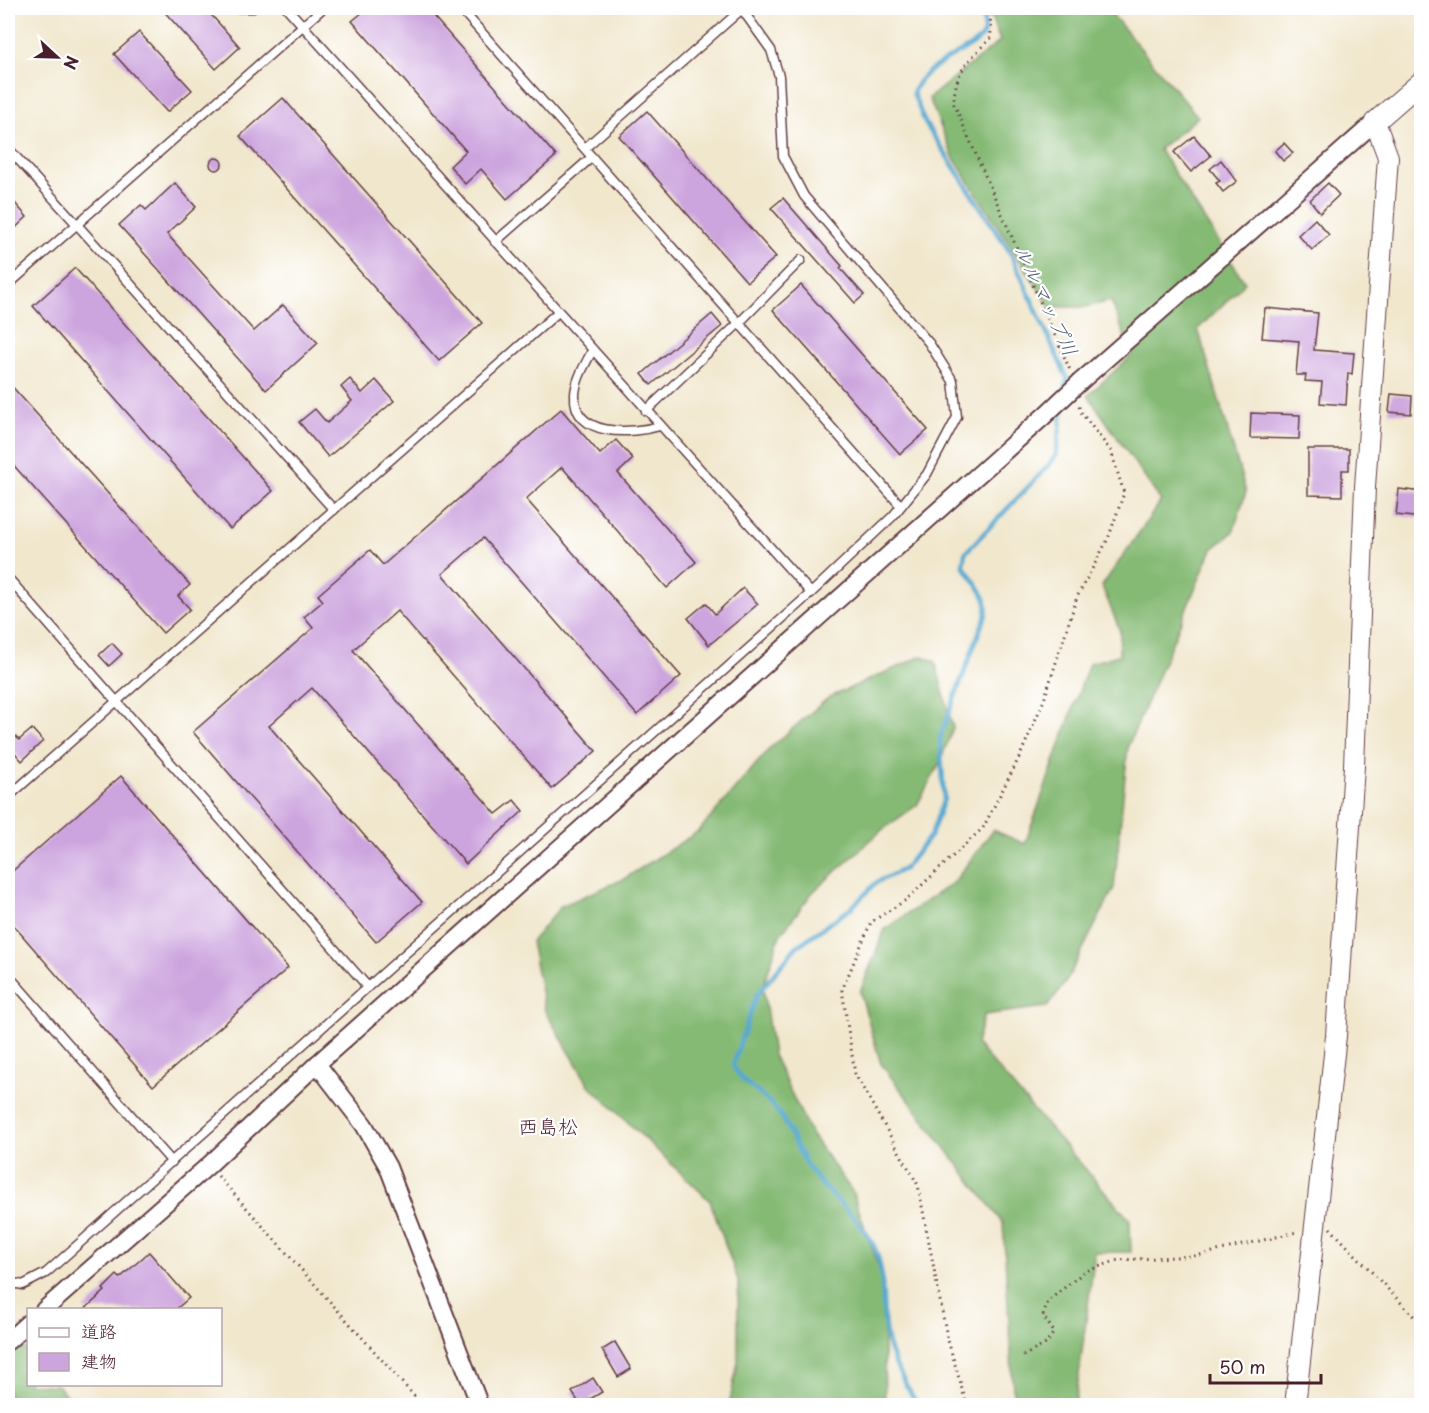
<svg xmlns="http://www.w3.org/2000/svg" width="1429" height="1413" font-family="'Playpen Sans','Klee One',sans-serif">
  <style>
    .forest { fill: #85ba75; stroke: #686c50; stroke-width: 1.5 }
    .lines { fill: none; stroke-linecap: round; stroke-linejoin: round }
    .stream { stroke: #56a9d1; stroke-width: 4.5 }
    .building { fill: #cca4de }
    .service-casing { stroke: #633d43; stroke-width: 11 }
    .minor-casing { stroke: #633d43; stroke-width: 20 }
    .tertiary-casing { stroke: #633d43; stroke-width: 22 }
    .path { stroke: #633d43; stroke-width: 3; stroke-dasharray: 1.5 4.5; stroke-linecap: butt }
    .service { stroke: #fff; stroke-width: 8 }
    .minor { stroke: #fff; stroke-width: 16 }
    .tertiary { stroke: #fff; stroke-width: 20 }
    .minor-bridge-casing { stroke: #633d43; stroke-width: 20; stroke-linecap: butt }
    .minor-bridge { stroke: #fff; stroke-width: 16 }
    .labels { text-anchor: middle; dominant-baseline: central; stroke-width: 4.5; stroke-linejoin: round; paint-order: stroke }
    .water-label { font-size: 20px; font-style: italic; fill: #4f5d76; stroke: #fff }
    .neighbourhood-label { font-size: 20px; fill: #4a1f2b; stroke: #fff }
  </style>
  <rect width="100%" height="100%" fill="#fff"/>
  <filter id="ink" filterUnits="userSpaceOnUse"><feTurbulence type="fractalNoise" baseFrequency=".0167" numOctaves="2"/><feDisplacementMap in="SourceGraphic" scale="12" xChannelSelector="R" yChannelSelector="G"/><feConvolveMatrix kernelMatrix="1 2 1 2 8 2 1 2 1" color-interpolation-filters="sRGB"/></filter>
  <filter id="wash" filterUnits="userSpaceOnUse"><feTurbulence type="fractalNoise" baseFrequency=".008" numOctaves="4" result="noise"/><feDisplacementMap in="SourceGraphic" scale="24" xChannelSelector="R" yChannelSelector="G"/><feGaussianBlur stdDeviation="1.35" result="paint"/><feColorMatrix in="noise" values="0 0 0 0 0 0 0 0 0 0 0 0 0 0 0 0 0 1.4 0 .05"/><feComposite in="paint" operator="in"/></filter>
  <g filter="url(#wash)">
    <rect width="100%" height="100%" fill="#f1e7cd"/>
    <g class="forest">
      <polygon points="988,8 1105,8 1111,13 1198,117 1159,149 1245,283 1198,329 1246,492 1233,532 1212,549 1128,746 1114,888 1067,980 1047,1007 984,1015 976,1044 1130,1220 1131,1252 1095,1252 1075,1405 1014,1405 1003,1223 881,1064 860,992 885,929 954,882 993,830 1025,844 1089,663 1119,655 1120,631 1102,586 1161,501 1088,395 1132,355 1111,301 1086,307 1050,307 953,157 929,98 1000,41"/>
      <polygon points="922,656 935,661 953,728 938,767 917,805 882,830 813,892 780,935 763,987 773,1055 811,1134 852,1191 883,1279 885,1405 729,1405 738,1362 738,1280 710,1201 589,1085 545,1011 531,942 561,906 624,879 699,831 770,748 828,698"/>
      <polygon points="8,1327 28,1352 28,1384 57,1385 75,1405 8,1405"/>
    </g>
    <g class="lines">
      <g class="stream">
        <path d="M979,8C983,16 987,25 983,34C977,50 923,62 913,93L925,123L1010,252L1067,378L1065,389"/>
        <path d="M918,1406C907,1386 894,1366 888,1344C879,1312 888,1274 873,1244C857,1214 827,1195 808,1167C795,1148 790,1125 774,1107C761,1092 740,1083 733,1065L756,996L796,947L850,909L877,882L904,869L931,835L944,799L940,737L981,627C996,601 978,588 963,565L965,553L1048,466L1056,455L1063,407"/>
      </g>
    </g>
    <g id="blocks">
      <g class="building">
        <polygon points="161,8 205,8 240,47 216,69"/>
        <polygon points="368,8 426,8 556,156 507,199 481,169 465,184 450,166 466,151 352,21"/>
        <polygon points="139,32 192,90 167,112 114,54"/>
        <polygon points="283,98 482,323 439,361 240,136"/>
        <polygon points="647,111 776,257 747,282 619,136"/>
        <polygon points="1194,136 1211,156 1191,172 1174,152"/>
        <polygon points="1284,143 1293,153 1283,161 1275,151"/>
        <circle cx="216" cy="164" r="6"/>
        <polygon points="1221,160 1237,181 1223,192 1216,183 1220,181 1210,169"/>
        <polygon points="175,183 196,207 167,234 254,331 283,305 318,343 266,390 119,225 141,205 146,210"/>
        <polygon points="1328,183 1339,195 1320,213 1310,200"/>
        <polygon points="8,195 27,217 8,235"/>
        <polygon points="783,198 842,266 840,268 864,295 855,303 771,208"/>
        <polygon points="1315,219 1329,235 1312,250 1298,235"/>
        <polygon points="75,268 273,491 230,529 33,306"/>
        <polygon points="801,285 928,430 900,454 773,310"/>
        <polygon points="1265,308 1318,313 1314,350 1354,353 1352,374 1348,373 1346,405 1320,403 1322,382 1305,381 1306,375 1296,375 1299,341 1262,338"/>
        <polygon points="712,314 722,326 651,385 642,374"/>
        <polygon points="350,379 362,393 376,380 394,401 328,457 299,422 315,409 327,423 352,401 341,387"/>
        <polygon points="8,382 190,585 178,596 190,609 163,633 8,459"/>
        <polygon points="1391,394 1412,396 1411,414 1389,412"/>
        <polygon points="561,409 600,454 616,440 633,459 618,473 696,562 667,588 562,467 526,499 681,676 637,715 483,538 442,574 596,751 552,789 397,611 353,650 496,814 514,800 523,811 466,864 312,688 269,726 422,902 376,942 193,732 313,628 304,617 323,601 318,595 370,550 383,565"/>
        <polygon points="1251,413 1300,415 1299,439 1250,438"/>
        <polygon points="1308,449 1349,449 1349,470 1342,470 1342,496 1308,495"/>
        <polygon points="1399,489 1422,492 1422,518 1396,515"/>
        <polygon points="743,588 758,604 709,645 688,618 706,603 715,614"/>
        <polygon points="112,643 122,654 109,666 99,655"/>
        <polygon points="8,727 19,740 32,729 43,741 22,761 8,745"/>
        <polygon points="121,776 288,968 153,1086 8,919 8,875"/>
        <polygon points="149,1252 189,1298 175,1310 84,1310 105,1291 103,1289 117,1275 120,1278"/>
        <polygon points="615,1342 631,1369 618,1377 602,1350"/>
        <polygon points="593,1378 602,1392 590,1399 595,1406 581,1406 572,1392"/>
      </g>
    </g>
  </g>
  <g filter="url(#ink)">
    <use href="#blocks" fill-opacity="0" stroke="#633d43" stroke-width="1.5"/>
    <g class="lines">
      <defs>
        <g id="service">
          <polyline points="229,8 253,8"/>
          <polyline points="287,8 811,593"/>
          <polyline points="460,8 901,506"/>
          <polyline points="8,148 334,510"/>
          <polyline points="585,148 742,9"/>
          <polyline points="495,242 592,157"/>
          <polyline points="8,285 323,8"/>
          <path d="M592,351C585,365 576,379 575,394C572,438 632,434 660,426"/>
          <polyline points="646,411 739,323 801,260"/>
          <polyline points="8,578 368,987"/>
          <polyline points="8,797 557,313"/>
          <polyline points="8,975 172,1162"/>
          <polyline points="8,1282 23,1285 46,1273 811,593 893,516 927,474 957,417 953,381 929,343 804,196 783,156 779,76 771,50 741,8"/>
        </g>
        <g id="minor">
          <polyline points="1080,382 1375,122"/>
          <polyline points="317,1064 364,1125 388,1167 480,1406"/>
          <polyline points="44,1310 209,1165 317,1064 1043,417"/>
          <polyline points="8,1341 28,1323"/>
        </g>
        <polyline id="tertiary" points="1295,1406 1336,1036 1354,766 1365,487 1388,157 1375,122 1422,81"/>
      </defs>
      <use href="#service" class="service-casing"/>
      <use href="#minor" class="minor-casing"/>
      <use href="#tertiary" class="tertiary-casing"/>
      <g class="path">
        <path d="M990,8L991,38C969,60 954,71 954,104L1070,370"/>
        <polyline points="218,1176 423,1406"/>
        <polyline points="1330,1228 1422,1325"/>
        <polyline points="1023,1356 1046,1344 1054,1332 1043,1316 1048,1301 1084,1272 1118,1260 1196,1256 1297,1232"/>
        <polyline points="967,1406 947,1337 918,1185 855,1074 842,990 871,922 906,900 983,828 1019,758 1044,700 1077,597 1108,539 1124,493 1111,451 1080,411 1078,403"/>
      </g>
      <use href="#service" class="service"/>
      <use href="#minor" class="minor"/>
      <use href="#tertiary" class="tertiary"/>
      <defs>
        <polyline id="minor-bridge" points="1043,417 1080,382"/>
      </defs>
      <use href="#minor-bridge" class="minor-bridge-casing"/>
      <use href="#minor-bridge" class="minor-bridge"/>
    </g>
  </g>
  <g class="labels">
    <g class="water-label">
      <text transform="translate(1047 300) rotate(65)">ルルマップ川</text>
    </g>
    <g class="neighbourhood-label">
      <text x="548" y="1126">西島松</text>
    </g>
  </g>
  <rect width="1429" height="1413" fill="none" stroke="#fff" stroke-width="30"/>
  <rect x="27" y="1308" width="195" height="78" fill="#ffffff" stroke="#b7a5aa" stroke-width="1.5"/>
  <rect x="39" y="1328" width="30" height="9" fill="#ffffff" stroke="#b7a5aa" stroke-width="1.5"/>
  <text x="81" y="1338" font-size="18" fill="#4a1f2b">道路</text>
  <rect x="39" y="1353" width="30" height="18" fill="#cca4de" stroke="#b7a5aa" stroke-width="1.5"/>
  <text x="81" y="1368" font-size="18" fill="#4a1f2b">建物</text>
  <g transform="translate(57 57) rotate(112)" stroke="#ffffff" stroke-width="4.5" paint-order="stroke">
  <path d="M0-4.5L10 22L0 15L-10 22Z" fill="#4a1f2b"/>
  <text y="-9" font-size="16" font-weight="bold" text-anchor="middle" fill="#4a1f2b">N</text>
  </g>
  <path d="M1210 1374v9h111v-9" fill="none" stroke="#4a1f2b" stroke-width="3"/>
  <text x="1219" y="1374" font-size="18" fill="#4a1f2b" stroke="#ffffff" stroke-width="4.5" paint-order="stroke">50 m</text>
</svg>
